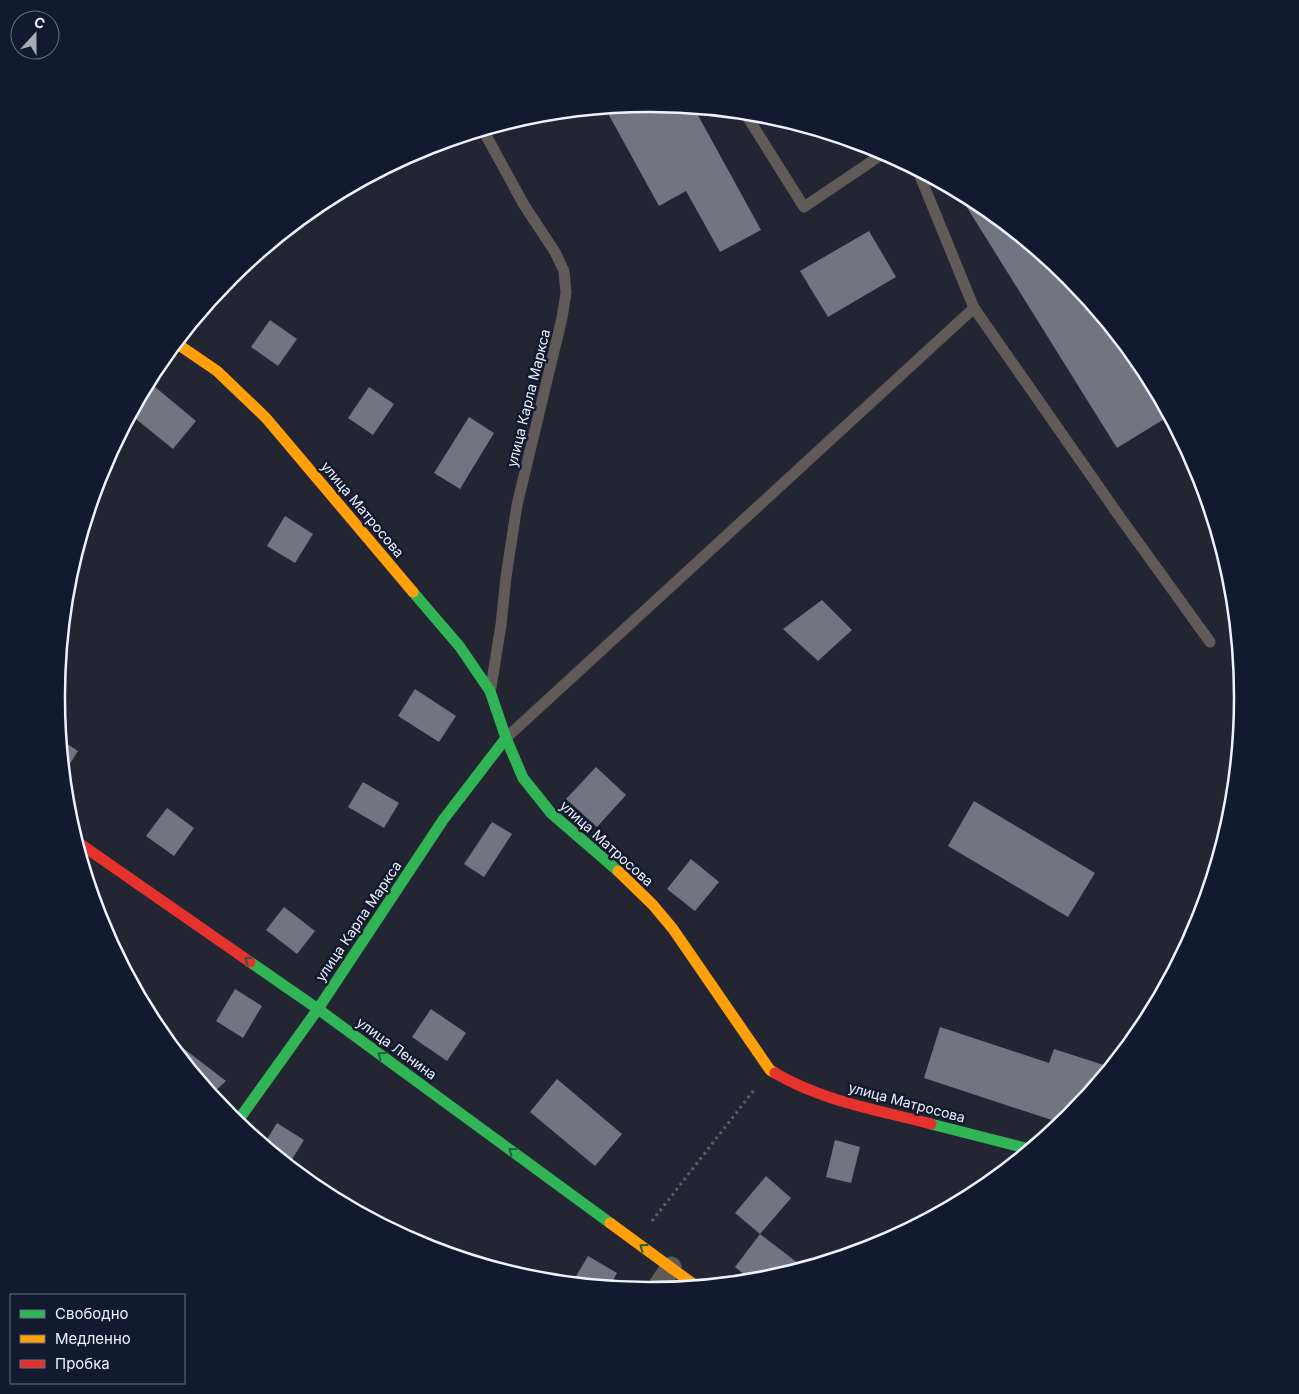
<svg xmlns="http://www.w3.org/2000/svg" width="1299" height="1394" font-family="Inter,sans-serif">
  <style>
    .building { fill: #727580 }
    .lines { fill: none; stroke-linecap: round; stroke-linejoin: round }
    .path { stroke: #646262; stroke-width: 3; stroke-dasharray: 2.5 4; stroke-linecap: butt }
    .lane { stroke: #605b59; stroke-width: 11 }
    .street { stroke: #605b59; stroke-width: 21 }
    .fast { stroke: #30b455; stroke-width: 11 }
    .slow { stroke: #ff9f0a; stroke-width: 11 }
    .jam { stroke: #e5322d; stroke-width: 11 }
    .oneway { stroke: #205f40 }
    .labels { text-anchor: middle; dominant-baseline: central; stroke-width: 5; stroke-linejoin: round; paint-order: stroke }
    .street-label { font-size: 14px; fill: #eef2fe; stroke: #13192e }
    .rim { fill: none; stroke: #eef2fe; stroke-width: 2.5 }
  </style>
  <rect width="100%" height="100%" fill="#232632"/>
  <g class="building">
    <polygon points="650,104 694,108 761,230 720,252 686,191 659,206 605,108"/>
    <polygon points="958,193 979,204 1069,278 1143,368 1169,416 1117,448"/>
    <polygon points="869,231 896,277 828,317 800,271"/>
    <polygon points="270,320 297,339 278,366 251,347"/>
    <polygon points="149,382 196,421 173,449 131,415"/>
    <polygon points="369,387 394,404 373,435 348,418"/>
    <polygon points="469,417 494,433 460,489 434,473"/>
    <polygon points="285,516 313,534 295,563 267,546"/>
    <polygon points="822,600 852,630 818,661 783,629"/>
    <polygon points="415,689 456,716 439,742 398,716"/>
    <polygon points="61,740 78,751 64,773"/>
    <polygon points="596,767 626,795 597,827 566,799"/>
    <polygon points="363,782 399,803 384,828 348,807"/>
    <polygon points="974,801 1095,873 1068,917 948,846"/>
    <polygon points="167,808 194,828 174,856 146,836"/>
    <polygon points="492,822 512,834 484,877 464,864"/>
    <polygon points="691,859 719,882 695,911 667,889"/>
    <polygon points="284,907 315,931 297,954 266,930"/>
    <polygon points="235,989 262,1006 243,1038 216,1021"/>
    <polygon points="431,1009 466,1033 447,1061 412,1037"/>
    <polygon points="940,1027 1049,1063 1054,1049 1110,1067 1069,1117 1061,1123 924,1078"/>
    <polygon points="183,1048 226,1081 212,1094 178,1054"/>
    <polygon points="557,1079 622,1134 595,1166 530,1112"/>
    <polygon points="277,1123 304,1140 291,1161 264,1144"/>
    <polygon points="835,1140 860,1147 851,1183 826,1177"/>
    <polygon points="766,1176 791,1198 760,1234 735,1213"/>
    <polygon points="760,1234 803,1267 765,1279 751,1280 735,1267"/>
    <polygon points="588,1256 617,1273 610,1286 572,1283"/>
  </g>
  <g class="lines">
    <polyline class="path" points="652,1221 754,1090"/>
    <g class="lane">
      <polyline points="745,113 804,207 884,153"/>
      <polyline points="483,130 524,205 555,252 564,271 566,293 562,318 517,505 506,577 501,625 491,687"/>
      <polyline points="918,171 974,308 1117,513 1210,642"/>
      <polyline points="506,738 974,308"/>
    </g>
    <polyline class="street" points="656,1290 671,1267"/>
    <g class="fast">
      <polyline points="413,592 460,647 490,691 506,738 523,778 551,813 618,871"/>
      <polyline points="250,962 318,1009 610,1223"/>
      <polyline points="237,1122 318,1009 443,820 506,738"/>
      <polyline points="931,1124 1029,1149"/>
    </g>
    <g class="slow">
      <polyline points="176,343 217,371 266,418 413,592"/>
      <polyline points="618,871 653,905 673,929 770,1070 775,1073"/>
      <polyline points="610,1223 696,1286"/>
    </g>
    <g class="jam">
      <polyline points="76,841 250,962"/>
      <path d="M775,1073C822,1101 878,1110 931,1124"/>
    </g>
  </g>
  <defs><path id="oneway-chevron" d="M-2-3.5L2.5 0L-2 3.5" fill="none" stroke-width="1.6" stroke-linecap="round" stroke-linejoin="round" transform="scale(1.25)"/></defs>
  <g class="oneway">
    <use href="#oneway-chevron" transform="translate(248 960) rotate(-145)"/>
    <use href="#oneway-chevron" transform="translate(381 1055) rotate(-144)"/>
    <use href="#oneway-chevron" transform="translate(512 1151) rotate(-144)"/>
    <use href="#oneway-chevron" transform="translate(643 1247) rotate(-144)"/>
  </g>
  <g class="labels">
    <g class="street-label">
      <text transform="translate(528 398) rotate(-76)">улица Карла Маркса</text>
      <text transform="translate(363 509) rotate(50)">улица Матросова</text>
      <text transform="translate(607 843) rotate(42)">улица Матросова</text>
      <text transform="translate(358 921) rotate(-56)">улица Карла Маркса</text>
      <text transform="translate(397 1048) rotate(36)">улица Ленина</text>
      <text transform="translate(907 1102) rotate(15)">улица Матросова</text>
    </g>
  </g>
  <path d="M0 0H1299V1394H0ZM649 112H650A584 584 0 0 1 1234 696V698A584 584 0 0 1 650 1282H649A584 584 0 0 1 65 698V696A584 584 0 0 1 649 112Z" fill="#13192e" fill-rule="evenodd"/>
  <path class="rim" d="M649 112H650A584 584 0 0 1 1234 696V698A584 584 0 0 1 650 1282H649A584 584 0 0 1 65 698V696A584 584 0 0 1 649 112Z"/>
  <rect x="10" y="1294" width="175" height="90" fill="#13192e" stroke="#6b7081"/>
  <rect x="20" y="1310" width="25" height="8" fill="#30b455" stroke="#6b7081"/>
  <text x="55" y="1319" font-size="15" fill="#eef2fe">Свободно</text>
  <rect x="20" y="1335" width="25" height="8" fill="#ff9f0a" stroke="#6b7081"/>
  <text x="55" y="1344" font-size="15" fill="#eef2fe">Медленно</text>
  <rect x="20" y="1360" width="25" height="8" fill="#e5322d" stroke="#6b7081"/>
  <text x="55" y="1369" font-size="15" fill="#eef2fe">Пробка</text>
  <g transform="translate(35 35) rotate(21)"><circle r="24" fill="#13192e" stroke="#6b7081"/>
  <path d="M0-4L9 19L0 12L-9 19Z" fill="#a7abb7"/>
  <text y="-8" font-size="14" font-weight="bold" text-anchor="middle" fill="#eef2fe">С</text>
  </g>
</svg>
